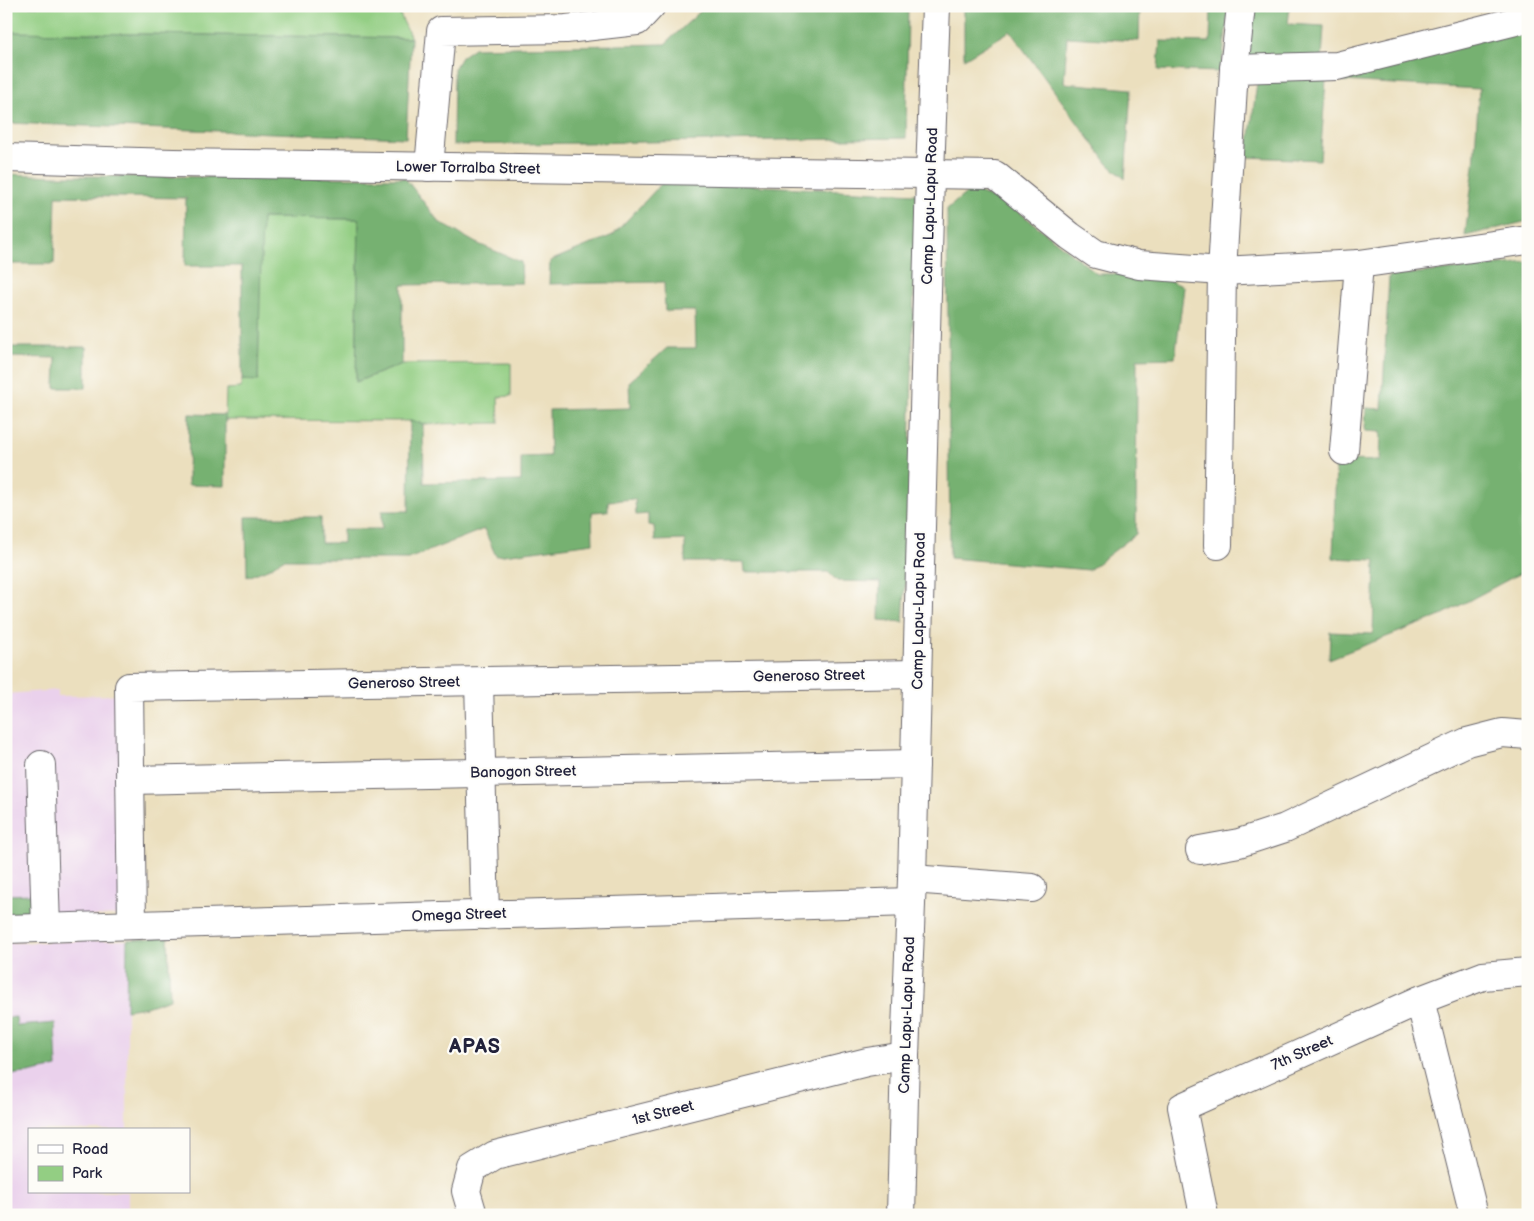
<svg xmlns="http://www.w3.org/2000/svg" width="1534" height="1221" font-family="'Balsamiq Sans',sans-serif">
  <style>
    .built { fill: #ead1ec }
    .green { fill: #93ce83; stroke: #5a785f }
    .forest { fill: #76b171; stroke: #4c6a56 }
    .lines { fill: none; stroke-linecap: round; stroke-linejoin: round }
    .minor-casing { stroke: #686469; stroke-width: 30 }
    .minor { stroke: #fff; stroke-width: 28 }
    .labels { text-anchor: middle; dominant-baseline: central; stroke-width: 4.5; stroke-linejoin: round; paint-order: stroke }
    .street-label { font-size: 15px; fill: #22223b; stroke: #fdfcf7 }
    .district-label { font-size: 20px; font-weight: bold; letter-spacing: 1px; fill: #22223b; stroke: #fdfcf7 }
  </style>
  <rect width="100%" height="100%" fill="#fdfcf7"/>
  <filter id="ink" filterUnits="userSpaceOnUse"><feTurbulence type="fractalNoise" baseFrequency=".02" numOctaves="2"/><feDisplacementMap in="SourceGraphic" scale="10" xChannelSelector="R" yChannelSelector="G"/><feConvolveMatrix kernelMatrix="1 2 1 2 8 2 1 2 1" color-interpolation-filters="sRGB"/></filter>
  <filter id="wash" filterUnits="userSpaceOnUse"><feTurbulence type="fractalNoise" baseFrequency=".0096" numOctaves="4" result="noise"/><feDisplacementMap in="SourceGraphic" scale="20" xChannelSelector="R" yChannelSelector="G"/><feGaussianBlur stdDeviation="1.12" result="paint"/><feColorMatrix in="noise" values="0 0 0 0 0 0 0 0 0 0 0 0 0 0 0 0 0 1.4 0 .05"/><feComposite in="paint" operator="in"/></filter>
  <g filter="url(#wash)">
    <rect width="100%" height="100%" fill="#ebdfbe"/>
    <g class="built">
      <polygon points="58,690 58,696 121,695 125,915 6,919 6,694"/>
      <polygon points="127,940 127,1130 29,1130 29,1192 128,1192 128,1215 6,1215 6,943"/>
    </g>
    <g class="green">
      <polygon points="6,6 396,6 411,38 6,32"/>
      <polygon points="261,218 359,219 356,382 402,364 511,363 511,396 498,397 499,423 423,424 410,421 225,420 226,389 241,388 242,380 258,380"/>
    </g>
    <g class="forest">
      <polygon points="706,6 908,6 906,138 453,145 454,69 461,57 474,48 665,44"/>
      <polygon points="964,6 1140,6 1139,41 1067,37 1064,83 1131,89 1125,179 1108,164 1010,31 964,59"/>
      <polygon points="1211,6 1229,6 1221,72 1158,70 1160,41 1210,42"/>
      <polygon points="1250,6 1290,6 1288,24 1324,26 1322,59 1244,60"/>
      <polygon points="1528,28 1528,221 1465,236 1474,166 1479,89 1326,80 1320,160 1247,157 1258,75"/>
      <polygon points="6,32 411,38 406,138 6,123"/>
      <polygon points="6,174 57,176 405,178 439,222 476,243 521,262 522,283 402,285 402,364 356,382 359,219 262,218 258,381 242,380 242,266 185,266 186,198 56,196 54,264 6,264"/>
      <polygon points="664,181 916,194 908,542 903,622 879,620 880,582 837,581 828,572 745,572 744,562 685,562 685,540 655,541 654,526 648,525 648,514 636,515 635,499 608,501 608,511 592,512 593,543 496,556 484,529 408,559 283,559 270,568 247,577 246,517 321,517 321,543 343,543 343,529 382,529 382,511 409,511 410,421 423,424 424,483 521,481 521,457 550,456 549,410 630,408 629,382 667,348 696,348 695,311 665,311 664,282 549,284 550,261 613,235"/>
      <polygon points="971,189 1013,207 1097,274 1156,274 1184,287 1175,358 1137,359 1136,534 1089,570 950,558 947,209"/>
      <polygon points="1528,262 1528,569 1438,617 1329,659 1330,632 1373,634 1375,560 1333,558 1336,462 1347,460 1380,461 1381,432 1365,431 1366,408 1382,409 1389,276"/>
      <polygon points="6,347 86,347 86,388 55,388 56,358 6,357"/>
      <polygon points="189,414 225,415 225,486 188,485"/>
      <polygon points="31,894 33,918 6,919 6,895"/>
      <polygon points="168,937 170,999 146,1007 126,1010 127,940"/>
      <polygon points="16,1017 17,1026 55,1023 57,1067 28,1073 6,1075 6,1018"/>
    </g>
  </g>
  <g filter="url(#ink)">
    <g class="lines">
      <defs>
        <g id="minor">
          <polyline points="1234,69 1241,6"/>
          <polyline points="6,158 173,163 995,175 1070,236 1096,254 1139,265 1222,271 1359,264 1528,240"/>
          <polyline points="429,167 441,31 566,29 637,21 651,6"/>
          <polyline points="1344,451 1359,264"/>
          <polyline points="1218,545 1222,271 1234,69 1337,66 1528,18"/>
          <polyline points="479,682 485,915"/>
          <polyline points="41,765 46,928"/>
          <polyline points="130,780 915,764"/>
          <polyline points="1200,850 1239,843 1285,828 1467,742 1502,733 1528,735"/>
          <polyline points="912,879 1032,888"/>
          <polyline points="132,925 129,687 917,674"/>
          <polyline points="6,929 911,902"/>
          <polyline points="1420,1000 1474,1215"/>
          <polyline points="473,1215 466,1191 472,1169 495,1155 867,1062 905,1056"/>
          <polyline points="901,1215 905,1056 912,879 930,175 936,6"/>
          <polyline points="1204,1215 1182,1107 1420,1000 1483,976 1528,972"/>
        </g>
      </defs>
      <use href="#minor" class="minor-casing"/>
      <use href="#minor" class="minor"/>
    </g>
  </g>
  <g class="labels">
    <g class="street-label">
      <text transform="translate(468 168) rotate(1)">Lower Torralba Street</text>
      <text transform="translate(930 206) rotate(-88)">Camp Lapu-Lapu Road</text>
      <text transform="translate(919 611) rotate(-89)">Camp Lapu-Lapu Road</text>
      <text transform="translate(809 676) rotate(-1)">Generoso Street</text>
      <text transform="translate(404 683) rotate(-1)">Generoso Street</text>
      <text transform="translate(523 772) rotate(-1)">Banogon Street</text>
      <text transform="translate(459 915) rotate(-2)">Omega Street</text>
      <text transform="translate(907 1015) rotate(-88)">Camp Lapu-Lapu Road</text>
      <text transform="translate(1302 1053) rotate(-24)">7th Street</text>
      <text transform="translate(663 1113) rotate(-14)">1st Street</text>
    </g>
    <g class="district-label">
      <text x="475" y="1047">APAS</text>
    </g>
  </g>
  <rect width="1534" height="1221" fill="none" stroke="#fdfcf7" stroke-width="25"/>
  <rect x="28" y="1128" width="162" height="65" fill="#fdfcf7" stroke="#a5a5ac"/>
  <rect x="38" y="1145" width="25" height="8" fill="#ffffff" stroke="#a5a5ac"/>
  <text x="72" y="1154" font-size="15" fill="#22223b">Road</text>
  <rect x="38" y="1166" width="25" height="15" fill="#93ce83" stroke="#a5a5ac"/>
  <text x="72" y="1178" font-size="15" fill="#22223b">Park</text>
</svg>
